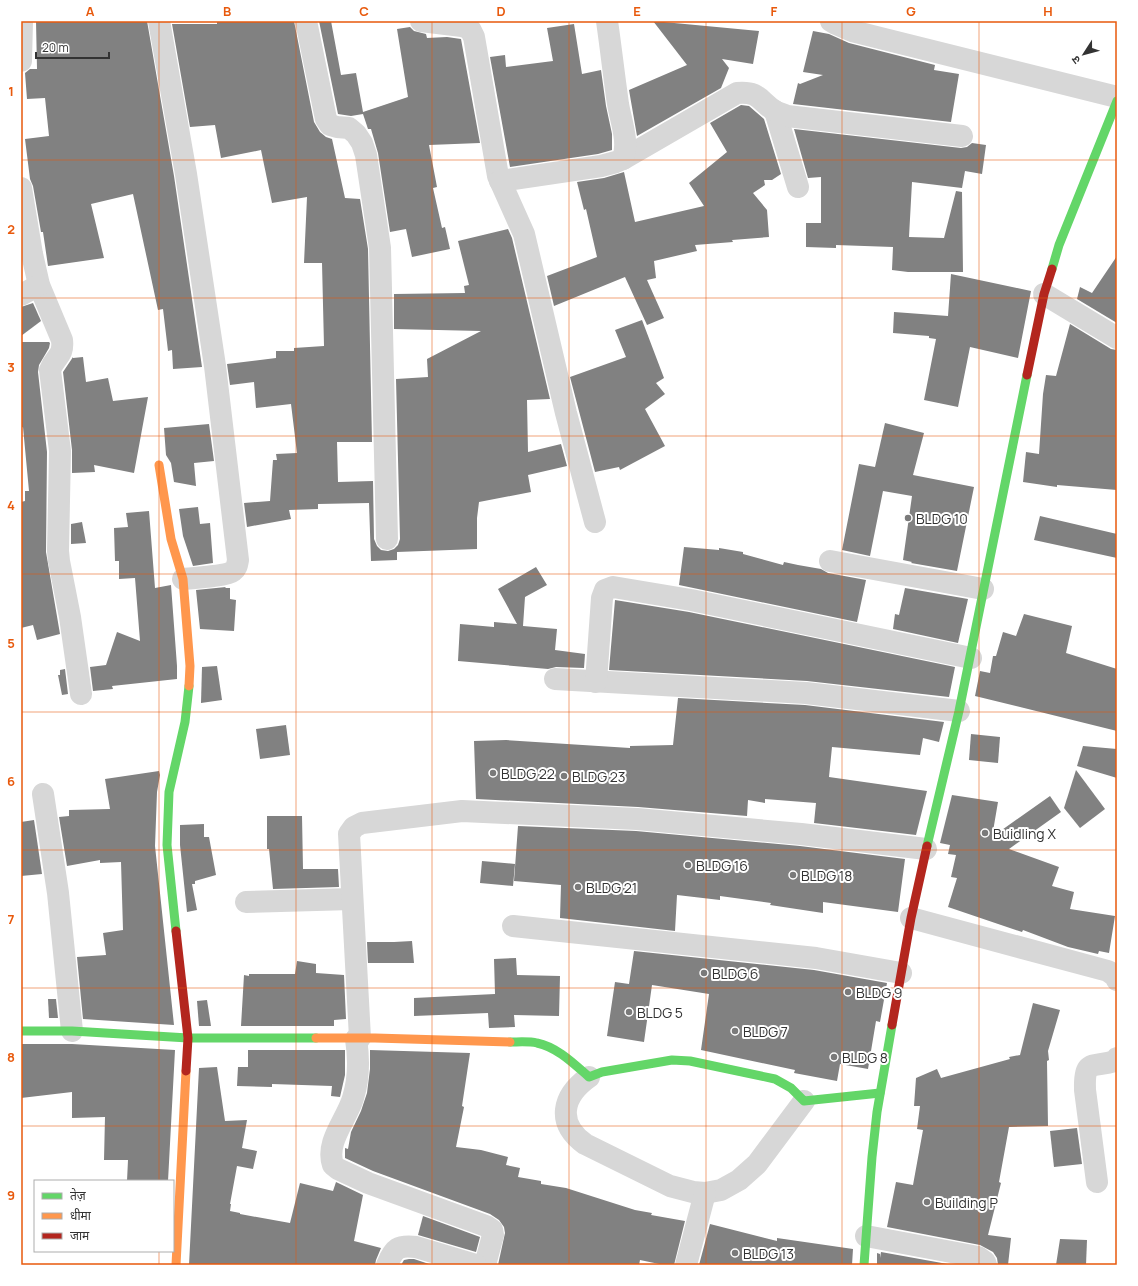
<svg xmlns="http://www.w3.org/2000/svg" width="1138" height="1286" font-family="Manrope,'Noto Sans Devanagari',sans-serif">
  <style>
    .building { fill: #818181 }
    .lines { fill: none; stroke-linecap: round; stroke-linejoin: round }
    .street { stroke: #d7d7d7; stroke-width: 22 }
    .fast { stroke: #63d668; stroke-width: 9 }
    .slow { stroke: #ff974d; stroke-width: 9 }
    .jam { stroke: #b3261e; stroke-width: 9 }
    .grid { fill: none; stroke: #e8590c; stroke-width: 1; stroke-opacity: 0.55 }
    .poi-dot { fill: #7a7a7a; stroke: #fff; stroke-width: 1.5 }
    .labels { text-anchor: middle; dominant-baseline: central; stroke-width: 4; stroke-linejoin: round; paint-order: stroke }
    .poi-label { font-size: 14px; fill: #333; stroke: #fff; text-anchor: start }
    .neatline { fill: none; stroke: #e8590c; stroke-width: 1.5 }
    .grid-label { font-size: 13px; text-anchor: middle; font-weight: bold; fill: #e8590c }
  </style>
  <rect width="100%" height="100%" fill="#fff"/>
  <g class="building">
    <polygon points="36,21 147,21 174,176 202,367 173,369 172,350 168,351 163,309 158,310 133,194 91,204 104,258 48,266 43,232 41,232 33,186 30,179 25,139 49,136 45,98 27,99 25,73 30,69 37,69"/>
    <polygon points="217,21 294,21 314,122 320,132 326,137 332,139 345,198 360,199 368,249 372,442 337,442 338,482 373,481 374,539 377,546 381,550 388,551 394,549 398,545 400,539 396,379 428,377 427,359 481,331 394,329 394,294 465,293 464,286 469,285 458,241 508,229 512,238 550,399 527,400 528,452 561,444 567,466 528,475 531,492 479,502 477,518 477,549 397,552 397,560 371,561 369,503 318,504 318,509 289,510 291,519 247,527 244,503 270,501 273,460 277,460 276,454 297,453 291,404 256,408 254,382 230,385 227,364 276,358 276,351 294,351 294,348 324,346 322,263 304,263 307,197 272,203 261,150 221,158 215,125 190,127 172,24 217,24"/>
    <polygon points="319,21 331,21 341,75 356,73 363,112 408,97 397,29 410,27 414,31 426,34 427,38 447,37 461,39 480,143 429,145 437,187 433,188 442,228 445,227 450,249 412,257 406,229 390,232 378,153 371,129 368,129 363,114 351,116 338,114"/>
    <polygon points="653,21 759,31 753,64 722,59 729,68 721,88 637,136 629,90 687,65"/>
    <polygon points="574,24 582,74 601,70 606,106 612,134 612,150 598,154 510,167 490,57 505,55 506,67 553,61 547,28"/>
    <polygon points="813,31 829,34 849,43 935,65 934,70 959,74 951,122 793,104 798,83 800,84 823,75 803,72"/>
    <polygon points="741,105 749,106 764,119 781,174 772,180 764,180 765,185 753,193 767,210 769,237 732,240 733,242 695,245 697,251 654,261 656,278 647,280 664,318 647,325 625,277 554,306 547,276 597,257 586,209 584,210 577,182 604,178 624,172 635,222 704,206 689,183 727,152 710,123"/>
    <polygon points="794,129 961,148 967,147 972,143 986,145 982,174 965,171 962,188 912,182 909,237 944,238 956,191 962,192 963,272 908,272 892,270 893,247 836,245 836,248 806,247 806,223 821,223 821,177 808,178"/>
    <polygon points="1117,256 1117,323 1077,299 1080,287 1092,293"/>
    <polygon points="951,274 1031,291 1018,358 970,347 958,407 924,400 936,339 929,338 929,336 893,333 894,312 948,316"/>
    <polygon points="33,303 41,321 21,336 21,307"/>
    <polygon points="642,320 664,378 656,383 665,394 645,409 665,446 620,470 619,467 595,472 570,377 626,357 615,330"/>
    <polygon points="1070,324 1111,349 1117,350 1117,490 1057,485 1057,487 1023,482 1026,452 1039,454 1043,394 1046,375 1056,376"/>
    <polygon points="21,342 49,342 50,343 49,348 39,365 38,372 47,452 46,552 60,634 37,640 33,625 21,628 21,502 25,501 25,491 29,491 23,427 21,428"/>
    <polygon points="73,357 73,358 83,357 86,382 108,378 113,401 148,397 134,473 94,465 95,472 72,473 72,450 63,372"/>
    <polygon points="885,423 924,433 913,475 974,487 957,571 911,563 912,562 903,560 912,496 883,491 870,556 842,550 859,464 875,467"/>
    <polygon points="209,424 214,461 194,463 196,486 174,482 171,463 166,455 164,428"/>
    <polygon points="198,507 200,524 210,523 213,563 193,566 183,536 179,509"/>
    <polygon points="149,511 155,588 171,585 177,666 177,679 112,686 113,689 93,691 90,667 106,665 117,632 140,641 135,578 119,579 119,561 115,561 114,528 128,527 126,513"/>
    <polygon points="1040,516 1117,534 1117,558 1034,540"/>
    <polygon points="82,522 86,543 71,544 71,524"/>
    <polygon points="684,547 719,550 719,548 743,552 743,554 783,565 784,562 798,565 821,569 828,573 866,580 857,622 679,585"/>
    <polygon points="536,567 547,585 525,597 523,626 557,629 555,650 585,654 584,668 556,667 548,669 458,661 460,624 494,627 494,622 517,624 498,589"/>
    <polygon points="226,587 225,588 230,588 230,599 236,600 234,631 200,629 196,590"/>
    <polygon points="905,588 968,599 958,643 893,629 895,614 899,615"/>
    <polygon points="615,600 689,612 955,667 949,697 807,681 609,670"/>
    <polygon points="1024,614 1072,626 1066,653 1117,669 1117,731 975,696 980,671 990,673 993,656 996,656 1003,632 1016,636"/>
    <polygon points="217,666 222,700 201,703 202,667"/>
    <polygon points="65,669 68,694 62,695 58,675 60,675 60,670"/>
    <polygon points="678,698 805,705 944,722 939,742 923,738 920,755 832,747 829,777 927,791 916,835 814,823 816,803 765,799 765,803 748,800 747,816 638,807 476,799 474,741 506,740 630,748 630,746 673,745"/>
    <polygon points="286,725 290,755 260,759 256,729"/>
    <polygon points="971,734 1000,737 998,763 969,760"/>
    <polygon points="1083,746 1117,749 1117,778 1077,766"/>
    <polygon points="1076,770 1105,809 1080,828 1064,808"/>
    <polygon points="159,771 160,775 157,792 155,846 174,1025 83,1019 77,957 106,955 103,933 123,930 121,862 100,863 100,860 67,866 59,817 69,816 69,810 110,809 105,779"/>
    <polygon points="952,795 998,802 992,837 1050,796 1061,812 1009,849 1059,867 1052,886 1074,892 1070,909 1115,916 1109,953 1099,951 1098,954 1068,947 1023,930 1022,932 948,907 957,878 951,877 956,855 948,854 950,845 940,843"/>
    <polygon points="267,816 302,816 303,869 338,869 339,887 273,889 269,849 267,849"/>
    <polygon points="34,820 42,874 21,876 21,822"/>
    <polygon points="204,824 204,837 209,837 216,875 195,881 195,884 192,884 197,910 187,912 180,845 180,825"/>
    <polygon points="518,826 636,831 800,846 905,859 898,912 823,902 823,913 770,905 771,903 720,896 720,900 677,895 675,931 560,918 561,885 514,881"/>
    <polygon points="482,861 515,864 513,886 480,883"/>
    <polygon points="412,941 414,963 368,963 367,942 394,942"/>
    <polygon points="634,951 814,970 887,983 880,1022 876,1021 868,1069 840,1064 837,1081 794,1073 795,1070 701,1050 709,994 652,985 644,1042 607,1036 615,982 629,984"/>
    <polygon points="516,958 517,975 560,976 559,1016 514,1015 515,1027 489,1028 488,1013 414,1016 414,998 495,994 494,959"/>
    <polygon points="297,961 316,964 316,973 344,975 346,1019 334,1020 334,1026 241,1026 244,975 249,976 249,974 295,974"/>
    <polygon points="48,999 56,999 58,1018 49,1018"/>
    <polygon points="207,1000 211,1026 199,1026 197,1001"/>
    <polygon points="1033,1003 1060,1010 1048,1051 1049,1060 1047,1061 1048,1126 1009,1127 999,1182 1001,1183 988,1235 1011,1238 1008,1265 998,1265 997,1258 993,1252 980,1245 887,1227 896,1182 913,1185 923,1130 917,1129 920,1106 914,1106 916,1078 937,1069 941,1078 1010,1059 1009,1057 1020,1055"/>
    <polygon points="21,1044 72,1044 175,1050 168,1181 127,1181 128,1160 104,1160 105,1117 72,1118 72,1092 21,1098"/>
    <polygon points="248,1050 345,1050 345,1075 340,1097 331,1096 332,1086 272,1084 272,1087 237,1086 238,1067 248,1067"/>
    <polygon points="370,1050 470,1053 462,1106 464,1107 456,1147 481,1150 508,1157 506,1165 520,1168 518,1177 541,1181 541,1184 566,1188 635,1210 652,1213 651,1215 685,1221 674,1265 664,1265 640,1260 639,1265 498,1265 505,1233 504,1227 499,1220 490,1214 373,1171 345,1158 345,1148 348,1149 351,1132 361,1111 367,1093 370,1069"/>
    <polygon points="217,1067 225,1121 247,1120 242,1148 257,1151 253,1169 237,1166 230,1204 231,1204 230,1211 240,1213 240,1214 290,1223 300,1183 333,1191 336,1182 363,1195 354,1241 381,1248 376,1260 375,1265 189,1265 199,1068"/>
    <polygon points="1077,1128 1082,1164 1054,1167 1050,1131"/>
    <polygon points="423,1216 480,1237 476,1252 418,1235"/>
    <polygon points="710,1224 777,1241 777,1238 853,1249 852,1265 699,1265"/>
    <polygon points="1060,1239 1087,1240 1086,1265 1056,1265"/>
    <polygon points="881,1252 953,1265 877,1265 877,1253 880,1254 880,1258"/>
    <polygon points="409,1259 414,1259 432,1265 401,1265 404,1260"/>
  </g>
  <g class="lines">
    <g class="street">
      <path d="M159,21L186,174L215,366L238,560C237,565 237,568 233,571C227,576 193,578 183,579"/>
      <polyline points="306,21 326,119 330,125 337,127 349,128 356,134 362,143 366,155 380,248 387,539"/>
      <polyline points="421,21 462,26 470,29 474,37 498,176 524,234 566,413 595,522"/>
      <polyline points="831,21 836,24 852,31 1117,97"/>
      <polyline points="21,61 22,21"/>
      <polyline points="775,111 798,187"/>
      <path d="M623,159L737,93C760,91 759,101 775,111C779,113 783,114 787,116L962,136"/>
      <path d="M500,181L601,166L616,162L623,159C629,141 621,122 618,104C614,76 611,49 607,21"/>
      <path d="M21,188L32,254L39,285L62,340C64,357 55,356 50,370L60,451L58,551L59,561L70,617L81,694"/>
      <polyline points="1044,294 1117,338"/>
      <polyline points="21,295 39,285"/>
      <polyline points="830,561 983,589"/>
      <polyline points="555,679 806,693 959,711"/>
      <polyline points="596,682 602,598 605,590 613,587 691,600 971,658"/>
      <polyline points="43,794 58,893 72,1031"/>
      <polyline points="246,902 352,899"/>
      <polyline points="911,918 1108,971 1115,976 1117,980"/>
      <polyline points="513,926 816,958 901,973"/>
      <polyline points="360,1038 349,834 354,827 362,823 462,811 637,819 801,834 926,849"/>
      <path d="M356,1039C359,1058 359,1079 353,1098C347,1119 325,1142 333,1165L338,1169L368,1183L453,1214L486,1226L492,1230L493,1235L485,1265"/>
      <path d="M589,1077C562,1096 556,1123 585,1144L670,1186L693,1192L705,1193L721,1190L739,1180L757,1164L804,1101"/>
      <path d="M1097,1182L1085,1090C1084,1058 1092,1068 1115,1061L1117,1058"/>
      <polyline points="866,1236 978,1257 985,1262 986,1265"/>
      <path d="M387,1265C394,1248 398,1245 416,1247L476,1265"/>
      <polyline points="686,1265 705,1193"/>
    </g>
    <g class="fast">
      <polyline points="1052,269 1059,245 1117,101"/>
      <polyline points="927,846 959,711 1027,375"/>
      <polyline points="176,931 167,845 169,792 185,722 189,686"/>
      <polyline points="21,1031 72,1031 188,1038 316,1038"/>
      <path d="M510,1042C518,1042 529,1041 537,1043C557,1047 574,1064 589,1077L602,1072L672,1060L690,1061L775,1079L791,1088L804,1101L880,1093"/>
      <polyline points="864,1265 872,1157 877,1112 892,1025"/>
    </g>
    <g class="slow">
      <polyline points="159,465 171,539 183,579 190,666 189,686"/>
      <polyline points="316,1038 375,1038 510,1042"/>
      <polyline points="176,1265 186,1071"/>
    </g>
    <g class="jam">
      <polyline points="1027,375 1044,294 1052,269"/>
      <polyline points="176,931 188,1038 186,1071"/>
      <polyline points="892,1025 911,918 927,846"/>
    </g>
  </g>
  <path class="grid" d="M159,21V1181M296,21V1265M432,21V1265M569,21V1265M706,21V1265M842,21V1265M979,21V1265M21,160H1117M21,298H1117M21,436H1117M21,574H1117M21,712H1117M21,850H1117M21,988H1117M21,1126H1117M159,1251V1265"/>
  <g class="poi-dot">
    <circle cx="908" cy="518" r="4"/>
    <circle cx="493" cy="773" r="4"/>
    <circle cx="564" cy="776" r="4"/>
    <circle cx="985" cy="833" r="4"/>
    <circle cx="688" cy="865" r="4"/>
    <circle cx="793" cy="875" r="4"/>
    <circle cx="578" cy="887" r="4"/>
    <circle cx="704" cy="973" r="4"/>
    <circle cx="848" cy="992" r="4"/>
    <circle cx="629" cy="1012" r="4"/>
    <circle cx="735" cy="1031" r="4"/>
    <circle cx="834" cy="1057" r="4"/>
    <circle cx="927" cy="1202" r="4"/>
    <circle cx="735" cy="1253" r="4"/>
  </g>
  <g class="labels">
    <g class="poi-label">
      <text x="916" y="518">BLDG 10</text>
      <text x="501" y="773">BLDG 22</text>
      <text x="572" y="776">BLDG 23</text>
      <text x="993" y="833">Buidling X</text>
      <text x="696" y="865">BLDG 16</text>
      <text x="801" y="875">BLDG 18</text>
      <text x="586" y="887">BLDG 21</text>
      <text x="712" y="973">BLDG 6</text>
      <text x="856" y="992">BLDG 9</text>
      <text x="637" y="1012">BLDG 5</text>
      <text x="743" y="1031">BLDG 7</text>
      <text x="842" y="1057">BLDG 8</text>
      <text x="935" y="1202">Building P</text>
      <text x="743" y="1253">BLDG 13</text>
    </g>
  </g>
  <rect width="1138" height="1286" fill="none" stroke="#ffffff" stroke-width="44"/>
  <rect x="34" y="1180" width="140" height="72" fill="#ffffff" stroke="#adadad"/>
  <rect x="42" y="1193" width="20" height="6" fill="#63d668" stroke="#adadad"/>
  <text x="70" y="1200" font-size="12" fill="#333333">तेज़</text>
  <rect x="42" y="1213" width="20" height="6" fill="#ff974d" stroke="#adadad"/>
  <text x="70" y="1220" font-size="12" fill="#333333">धीमा</text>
  <rect x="42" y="1233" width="20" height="6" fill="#b3261e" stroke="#adadad"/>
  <text x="70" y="1240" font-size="12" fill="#333333">जाम</text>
  <g transform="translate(1084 54) rotate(234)" stroke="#ffffff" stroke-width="3" paint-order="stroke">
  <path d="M0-3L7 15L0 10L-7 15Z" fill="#333333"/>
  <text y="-6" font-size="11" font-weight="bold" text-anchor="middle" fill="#333333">उ</text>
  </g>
  <path d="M36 52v6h73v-6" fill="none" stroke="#333333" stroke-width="2"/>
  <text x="42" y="52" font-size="12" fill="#333333" stroke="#ffffff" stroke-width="3" paint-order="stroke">20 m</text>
  <rect x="22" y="22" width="1094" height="1242" class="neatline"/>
  <g class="grid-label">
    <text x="90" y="16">A</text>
    <text x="227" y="16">B</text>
    <text x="364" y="16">C</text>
    <text x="501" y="16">D</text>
    <text x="637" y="16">E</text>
    <text x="774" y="16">F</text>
    <text x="911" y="16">G</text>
    <text x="1048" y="16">H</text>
    <text x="11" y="96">1</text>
    <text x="11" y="234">2</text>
    <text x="11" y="372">3</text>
    <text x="11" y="510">4</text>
    <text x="11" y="648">5</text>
    <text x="11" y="786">6</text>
    <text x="11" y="924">7</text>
    <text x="11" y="1062">8</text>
    <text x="11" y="1200">9</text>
  </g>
</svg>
